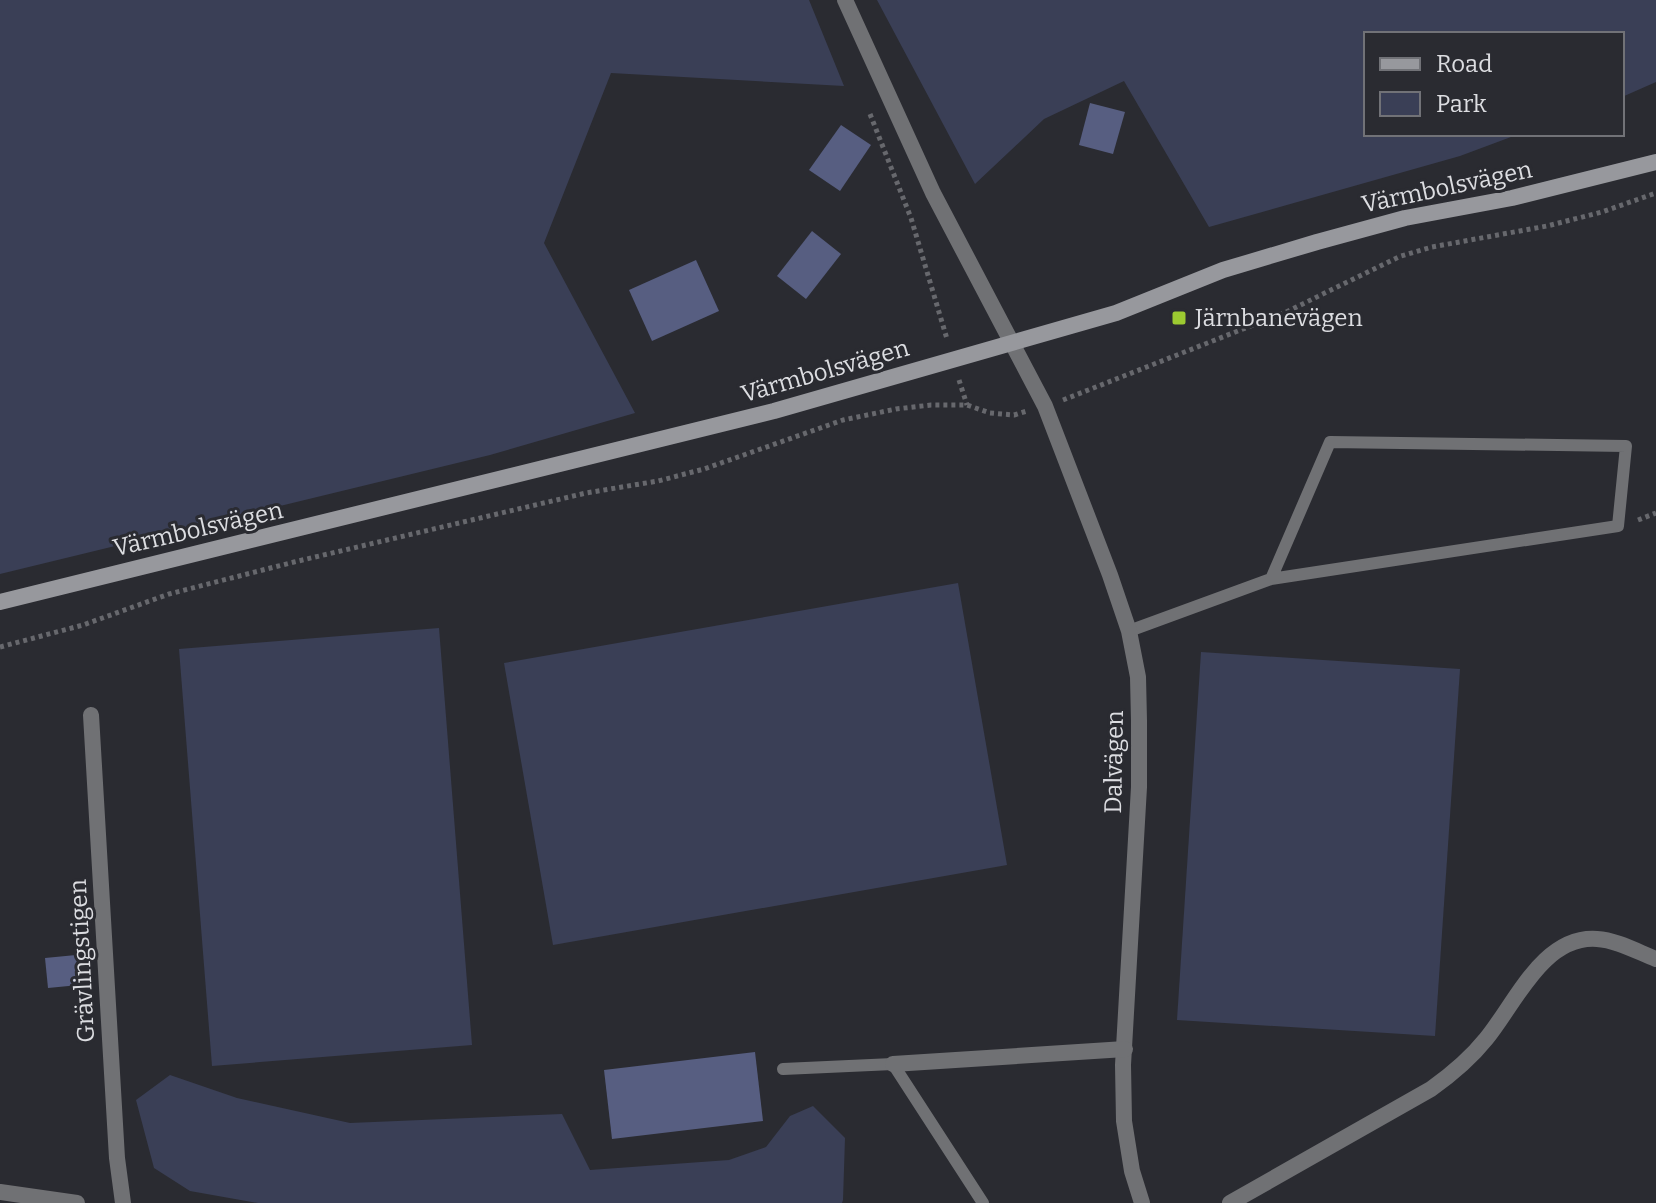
<svg xmlns="http://www.w3.org/2000/svg" width="1656" height="1203" font-family="Bitter,serif">
  <style>
    .green { fill: #3a3f56 }
    .building { fill: #575e81 }
    .lines { fill: none; stroke-linecap: round; stroke-linejoin: round }
    .path { stroke: #67686d; stroke-width: 5; stroke-dasharray: 4 4; stroke-linecap: butt }
    .lane { stroke: #707174; stroke-width: 12 }
    .street { stroke: #707174; stroke-width: 16 }
    .secondary { stroke: #97989d; stroke-width: 16 }
    .poi-dot { fill: #9cca31; stroke: #2a2b31; stroke-width: 3 }
    .labels { text-anchor: middle; dominant-baseline: central; stroke-width: 6; stroke-linejoin: round; paint-order: stroke }
    .street-label { font-size: 24px; fill: #dcdde1; stroke: #2a2b31 }
    .poi-label { font-size: 24px; fill: #dcdde1; stroke: #2a2b31; text-anchor: start }
  </style>
  <rect width="100%" height="100%" fill="#2a2b31"/>
  <g class="green">
    <polygon points="0,0 809,0 844,86 611,73 544,243 635,413 490,455 0,574"/>
    <polygon points="877,0 1656,0 1656,82 1622,97 1622,34 1366,34 1366,134 1519,134 1460,156 1209,227 1124,81 1044,119 975,184"/>
    <polygon points="958,583 1007,865 553,945 504,663"/>
    <polygon points="439,628 472,1045 212,1066 179,649"/>
    <polygon points="1201,652 1460,669 1435,1036 1177,1020"/>
    <polygon points="170,1075 237,1098 350,1123 562,1114 590,1170 729,1160 766,1147 790,1116 813,1106 845,1138 843,1200 842,1203 258,1203 190,1191 154,1168 136,1100"/>
  </g>
  <g class="building">
    <polygon points="1090,103 1125,112 1113,154 1079,145"/>
    <polygon points="841,125 871,145 840,191 809,170"/>
    <polygon points="812,231 841,254 806,299 777,276"/>
    <polygon points="696,260 719,311 652,341 629,290"/>
    <polygon points="76,955 79,985 48,988 45,958"/>
    <polygon points="755,1052 763,1121 612,1139 604,1070"/>
  </g>
  <g class="lines">
    <g class="path">
      <polyline points="870,114 911,218 947,339"/>
      <polyline points="959,380 967,405"/>
      <polyline points="1063,400 1286,312 1401,256 1432,247 1547,226 1602,212 1656,193"/>
      <polyline points="1638,520 1656,513"/>
      <polyline points="0,647 83,625 169,594 294,562 586,493 658,481 704,469 843,420 896,409 931,405 967,405 990,413 1014,415 1027,411"/>
    </g>
    <g class="lane">
      <polyline points="1129,631 1271,579 1330,442 1626,446 1618,526 1271,579"/>
      <polyline points="783,1069 893,1064 983,1203"/>
    </g>
    <g class="street">
      <polyline points="845,0 933,193 1045,406 1110,575 1129,631 1138,677 1139,721 1139,787 1123,1065 1124,1121 1132,1171 1142,1203"/>
      <polyline points="91,715 117,1158 123,1203"/>
      <polyline points="893,1064 1125,1049"/>
      <polyline points="0,1192 77,1203"/>
      <path d="M1230,1203L1431,1089C1452,1074 1470,1059 1486,1039C1515,1004 1543,935 1597,939C1616,940 1638,952 1656,959"/>
    </g>
    <polyline class="secondary" points="0,602 774,411 1116,313 1223,270 1317,242 1405,218 1512,198 1656,162"/>
  </g>
  <rect class="poi-dot" x="1171" y="310" width="16" height="16" rx="4"/>
  <g class="labels">
    <g class="street-label">
      <text transform="translate(1447 187) rotate(-12)">Värmbolsvägen</text>
      <text transform="translate(825 371) rotate(-16)">Värmbolsvägen</text>
      <text transform="translate(198 529) rotate(-13)">Värmbolsvägen</text>
      <text transform="translate(1114 762) rotate(-89)">Dalvägen</text>
      <text transform="translate(82 961) rotate(-93)">Grävlingstigen</text>
    </g>
    <g class="poi-label">
      <text x="1195" y="318">Järnbanevägen</text>
    </g>
  </g>
  <rect x="1364" y="32" width="260" height="104" fill="#2a2b31" stroke="#717277" stroke-width="2"/>
  <rect x="1380" y="58" width="40" height="12" fill="#97989d" stroke="#717277" stroke-width="2"/>
  <text x="1436" y="72" font-size="24" fill="#dcdde1">Road</text>
  <rect x="1380" y="92" width="40" height="24" fill="#3a3f56" stroke="#717277" stroke-width="2"/>
  <text x="1436" y="112" font-size="24" fill="#dcdde1">Park</text>
</svg>
